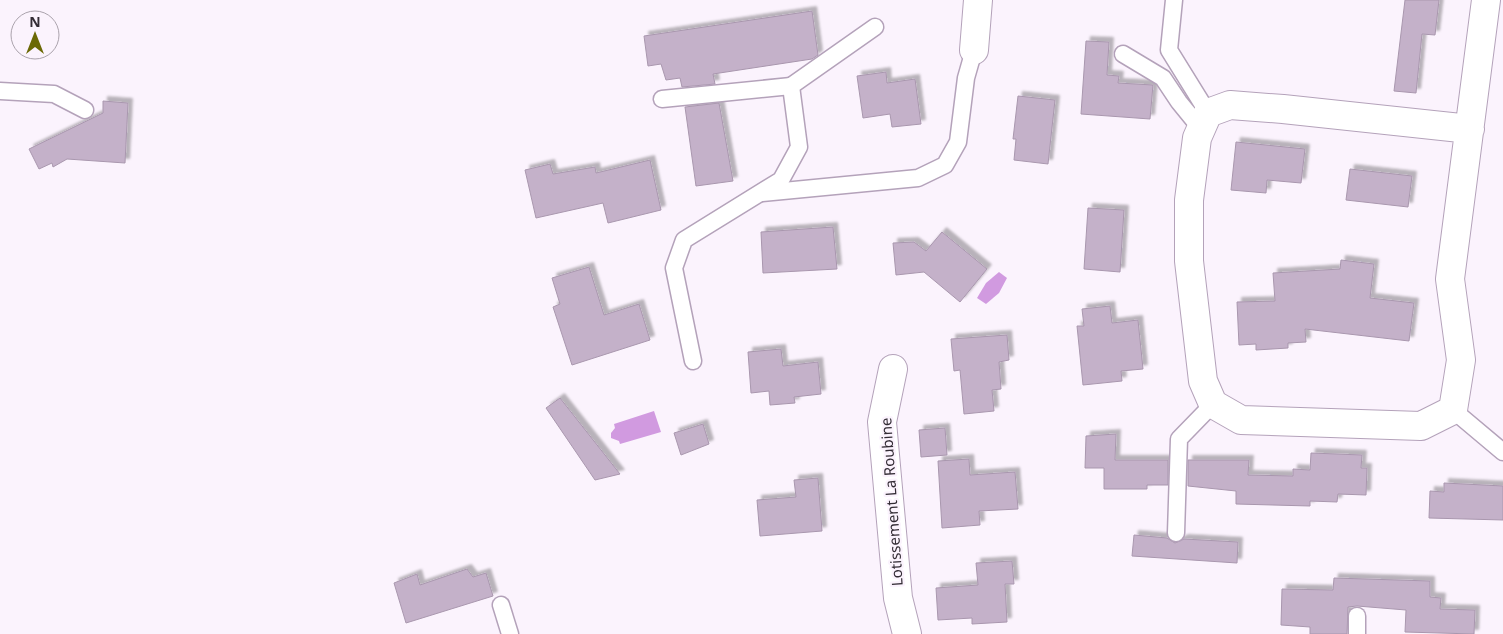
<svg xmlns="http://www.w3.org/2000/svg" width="1503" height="634" font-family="'Noto Sans',sans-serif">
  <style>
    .water { fill: #d19ae0 }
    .building { fill: #c4b1c9; stroke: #a997ae; filter: url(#shadow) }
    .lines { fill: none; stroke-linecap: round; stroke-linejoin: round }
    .lane-casing { stroke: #b4a2ba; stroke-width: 19 }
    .street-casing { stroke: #b4a2ba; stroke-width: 30 }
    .lane { stroke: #fff; stroke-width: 16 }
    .street { stroke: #fff; stroke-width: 28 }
    .labels { text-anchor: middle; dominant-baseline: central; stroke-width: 4.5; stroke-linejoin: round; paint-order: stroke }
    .street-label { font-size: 15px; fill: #332c35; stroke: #fbf3fd }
  </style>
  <defs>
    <filter id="shadow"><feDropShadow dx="4.5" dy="-4.5" stdDeviation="1" flood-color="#0004"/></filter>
  </defs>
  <rect width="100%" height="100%" fill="#fbf3fd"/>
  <g class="water">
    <polygon points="999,272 1007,278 999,293 986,304 977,298 986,283"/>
    <polygon points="654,411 661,432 620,444 619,441 611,438 611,433 615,428 614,424"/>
  </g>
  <g class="building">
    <polygon points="1405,0 1439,0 1435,35 1422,34 1416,93 1394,91"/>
    <polygon points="812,11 818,55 812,59 713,74 715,84 682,87 680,78 666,80 661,64 648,66 644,36"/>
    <polygon points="1086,41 1109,42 1107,75 1119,76 1118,83 1153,85 1150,119 1081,114"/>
    <polygon points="886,72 887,83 915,79 921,124 892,127 890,114 863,118 857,76"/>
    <polygon points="1018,96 1055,100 1048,164 1014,160 1016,139 1013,139"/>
    <polygon points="103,101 128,103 125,163 67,159 53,167 52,163 39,169 29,149 103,113"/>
    <polygon points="719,103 733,181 696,186 685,107"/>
    <polygon points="1236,142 1305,149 1301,183 1267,180 1266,193 1231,190"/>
    <polygon points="650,160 661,210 608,223 603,203 536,218 525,170 550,164 553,174 595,167 596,173"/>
    <polygon points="1350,169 1412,176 1408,207 1346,200"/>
    <polygon points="1088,208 1124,210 1120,272 1084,269"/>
    <polygon points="833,227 837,269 763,273 761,232"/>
    <polygon points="942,232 987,269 960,302 924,272 896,275 893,243 914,242 926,251"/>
    <polygon points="1341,260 1374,264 1370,298 1414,303 1409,341 1305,329 1306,342 1288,343 1288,348 1256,350 1256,344 1239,345 1237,302 1275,301 1273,273 1340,269"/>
    <polygon points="589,267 604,315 639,304 650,340 572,365 553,307 560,304 552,278"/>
    <polygon points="1110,306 1112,323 1138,320 1143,369 1121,371 1122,381 1083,385 1077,326 1084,326 1082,309"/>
    <polygon points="1007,335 1009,360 999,362 1001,389 992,390 994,411 964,414 960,370 954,371 951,339"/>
    <polygon points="781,349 783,366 818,362 821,394 794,397 795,403 770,405 769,391 751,393 748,352"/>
    <polygon points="560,398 620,474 595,480 546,408"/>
    <polygon points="703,424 709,444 681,455 674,433"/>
    <polygon points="945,428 947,455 921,457 919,430"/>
    <polygon points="1116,434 1115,460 1168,460 1168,485 1147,485 1147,489 1104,489 1104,468 1085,468 1086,436"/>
    <polygon points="1311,453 1362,455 1361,468 1367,468 1366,495 1338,494 1337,502 1310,501 1310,506 1236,504 1236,491 1188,486 1188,460 1249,460 1248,475 1293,476 1293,469 1310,470"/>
    <polygon points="969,459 970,475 1015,472 1018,509 979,511 980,525 942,528 938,461"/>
    <polygon points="818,478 822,531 760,536 757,500 796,497 794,480"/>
    <polygon points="1444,483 1503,486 1503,520 1429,518 1430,491 1444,492"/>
    <polygon points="1134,535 1167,538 1175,543 1184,539 1238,542 1237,563 1132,556"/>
    <polygon points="1012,561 1014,584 1005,584 1007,622 972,624 972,618 938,620 936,588 978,585 976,563"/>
    <polygon points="467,569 473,577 486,573 493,596 406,623 394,583 417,574 420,585"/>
    <polygon points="1334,578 1430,581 1430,597 1441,598 1440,609 1475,610 1474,634 1405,632 1406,610 1357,606 1348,607 1347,634 1310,634 1310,627 1281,625 1282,589 1333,590"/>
  </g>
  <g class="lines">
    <defs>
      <g id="lane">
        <polyline points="1174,0 1169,50 1208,113"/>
        <polyline points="1123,54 1163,78 1179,102 1201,129"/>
        <polyline points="0,91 54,94 85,110"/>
        <polyline points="662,99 791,86"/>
        <polyline points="762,193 918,178 945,165 958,142 966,78 974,50"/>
        <polyline points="693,361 674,268 684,240 781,180 799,147 791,86 875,27"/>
        <polyline points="1453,410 1503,452"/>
        <polyline points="1176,533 1179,439 1213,404"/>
        <polyline points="501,605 510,634"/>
        <polyline points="1357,634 1357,616"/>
      </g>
      <g id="street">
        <polyline points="974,50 978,0"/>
        <polyline points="1470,129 1283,109 1230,105 1208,113 1197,138 1189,200 1189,261 1203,381 1213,404 1241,420 1421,426 1453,410 1461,360 1450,279 1486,0"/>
        <polyline points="893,369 882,422 898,598 907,634"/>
      </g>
    </defs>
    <use href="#lane" class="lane-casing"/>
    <use href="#street" class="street-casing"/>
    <use href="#lane" class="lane"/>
    <use href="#street" class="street"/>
  </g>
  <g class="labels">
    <g class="street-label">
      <text transform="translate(891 502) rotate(-94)">Lotissement La Roubine</text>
    </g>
  </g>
  <g transform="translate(35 35)"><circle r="24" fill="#fbf3fd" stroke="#aba3ad"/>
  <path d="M0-4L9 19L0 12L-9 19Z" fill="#6b6905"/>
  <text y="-8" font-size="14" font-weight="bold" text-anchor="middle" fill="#332c35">N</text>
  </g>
</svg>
